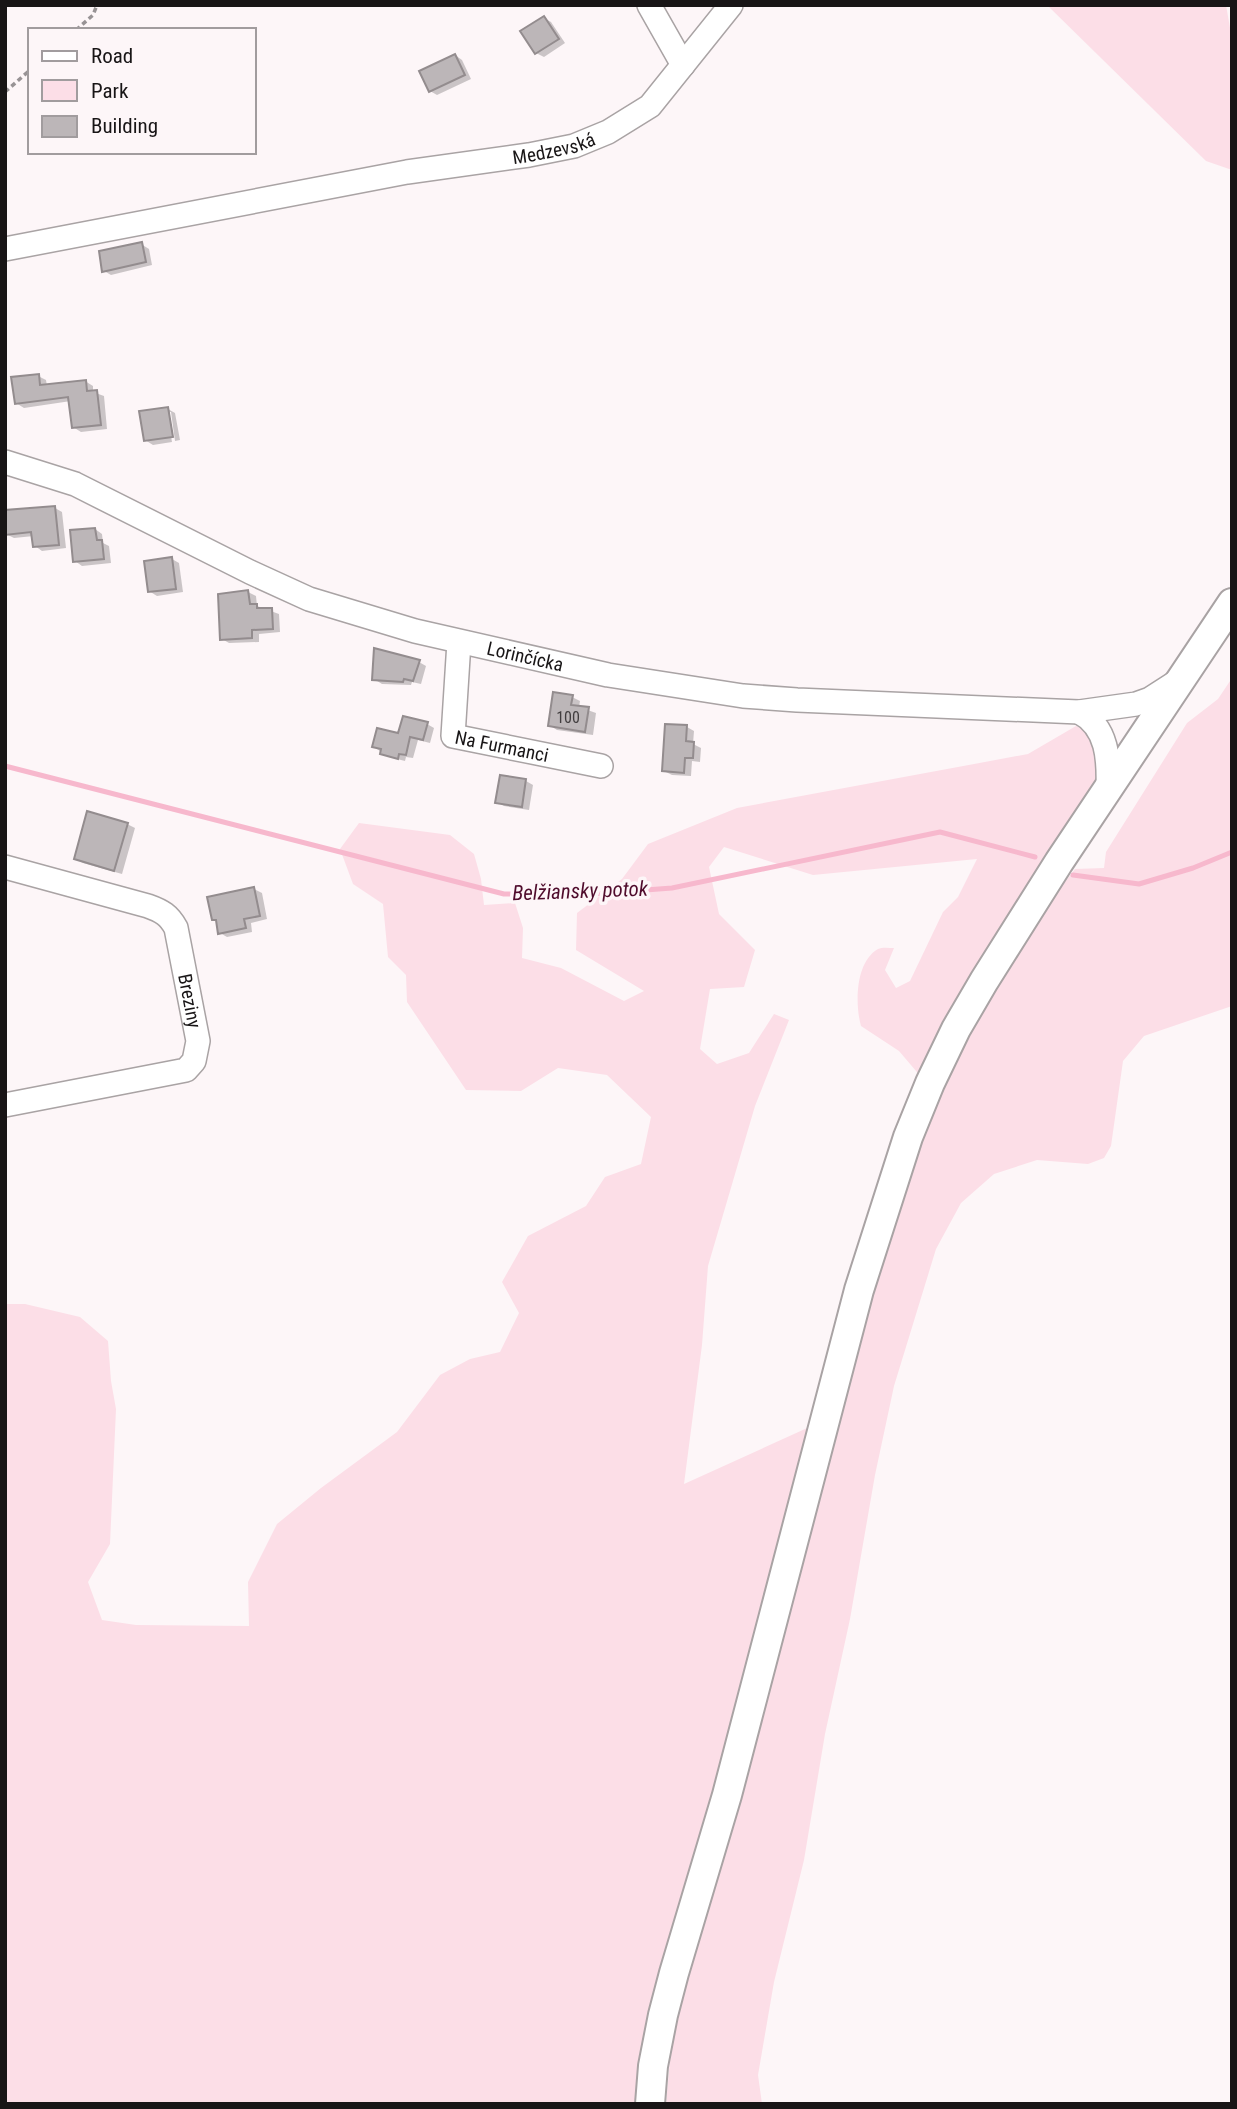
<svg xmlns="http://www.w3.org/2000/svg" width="1237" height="2109" font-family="'Roboto Condensed',sans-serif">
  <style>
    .green { fill: #fcdee7 }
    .shadow { fill: #0003 }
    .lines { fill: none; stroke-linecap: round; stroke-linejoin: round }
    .stream { stroke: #f7b8cd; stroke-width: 5 }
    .building { fill: #bcb6b8; stroke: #938c8e; stroke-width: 2 }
    .minor-casing { stroke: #a9a3a4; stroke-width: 26 }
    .major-casing { stroke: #a9a3a4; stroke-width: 32 }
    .path { stroke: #989395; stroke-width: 3.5; stroke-dasharray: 5 3.5; stroke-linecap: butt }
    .minor { stroke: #fff; stroke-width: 23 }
    .major { stroke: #fff; stroke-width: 28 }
    .labels { text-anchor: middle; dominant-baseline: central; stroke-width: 7; stroke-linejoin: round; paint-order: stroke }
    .number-label { font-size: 16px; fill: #413d3e }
    .street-label { font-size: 19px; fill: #181516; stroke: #fdf6f8 }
    .water-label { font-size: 21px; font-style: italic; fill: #4f0c2c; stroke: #fdf6f8 }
  </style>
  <rect width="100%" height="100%" fill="#fdf6f8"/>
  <g class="green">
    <polygon points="1047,5 1226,5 1232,39 1232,170 1206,161"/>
    <polygon points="1232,678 1232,1006 1144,1036 1123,1061 1111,1146 1104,1158 1088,1164 1037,1160 994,1174 961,1203 936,1249 894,1386 875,1475 850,1619 825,1734 804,1860 774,1982 758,2075 762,2104 666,2104 672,2038 898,1199 963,1042 1035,920 1075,869 1104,868 1106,852 1187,723 1218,699"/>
    <path d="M1076,726L1093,734L1100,785L922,1078L899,1051L861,1026C855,1005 855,962 878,949C882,947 889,948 894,948L885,970L896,988L910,981L943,912L958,897L977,859L813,875L724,847L709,867L719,914L755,950L744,987L710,989L700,1049L717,1064L749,1053L774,1014L789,1020L755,1106L708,1266L702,1345L684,1484L816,1424L645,2104H5V1304H25L80,1317L108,1341L111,1381L116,1409L110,1544L88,1582L102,1620L136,1625L249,1626L248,1582L277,1524L321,1488L397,1432L440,1375L470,1359L500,1352L519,1313L502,1282L528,1236L586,1206L605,1177L641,1164L651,1117L607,1075L558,1068L521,1091L466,1090L407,1002L406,975L388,957L383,904L353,884L340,849L359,823L450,835L474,854L481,879L484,905L515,903L523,928L522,958L561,968L624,1001L644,991L576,950L577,913L622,879L648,844L737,808L1028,754Z"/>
  </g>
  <g class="shadow">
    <polygon points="544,18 551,22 565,43 544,57 536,53"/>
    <polygon points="455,55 462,60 471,79 437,95 430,91"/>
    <polygon points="141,244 149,249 152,265 111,275 104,271"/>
    <polygon points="38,376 46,380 47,386 85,381 93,386 93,392 104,396 107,429 81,432 73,427 71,401 24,408 16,403"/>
    <polygon points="168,409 175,413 180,440 175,441 171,412 167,412 172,442 153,445 145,440"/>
    <polygon points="55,508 62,512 66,548 42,551 35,546 34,536 14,538 6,534"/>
    <polygon points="95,529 102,534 103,543 109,546 111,563 82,566 75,561"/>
    <polygon points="172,559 179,563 183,592 157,596 149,591"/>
    <polygon points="248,592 256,596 257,606 279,614 280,632 259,634 259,642 229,643 222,639"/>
    <polygon points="419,662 426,666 421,684 412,682 411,685 382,684 374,679"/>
    <polygon points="572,697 580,701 579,707 596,713 593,735 557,730 549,725"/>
    <polygon points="427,724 434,728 430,743 418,740 413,758 406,757 405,761 389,757 374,747"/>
    <polygon points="667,726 687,727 694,731 693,744 701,748 700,762 692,761 691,776 672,775 664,771"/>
    <polygon points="526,781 533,785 529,810 504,806 497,802"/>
    <polygon points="127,824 135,828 122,874 83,863 76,859"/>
    <polygon points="254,889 262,893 267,919 251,923 252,932 227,937 220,933 218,922 214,919"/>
  </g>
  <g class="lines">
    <g class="stream">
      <polyline points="5,766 504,894 579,895 672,888 940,832 1035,857"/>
      <polyline points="1073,875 1139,884 1193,868 1232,852"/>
    </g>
  </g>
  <g class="building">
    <polygon points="544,16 559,39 535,54 520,31"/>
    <polygon points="455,54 465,75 429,92 419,71"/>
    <polygon points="142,242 146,262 102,272 99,251"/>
    <polygon points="39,374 40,385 86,380 87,391 97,390 101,425 72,428 68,397 15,404 11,377"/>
    <polygon points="168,407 173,437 144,441 139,411"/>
    <polygon points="55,506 59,545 33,547 31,532 5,535 5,510"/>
    <polygon points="95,528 97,540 102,540 104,559 73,562 70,530"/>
    <polygon points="172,557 176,589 148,592 144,561"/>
    <polygon points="248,590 250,604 257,604 257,608 272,608 273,629 252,630 252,638 220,640 218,594"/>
    <polygon points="374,648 420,660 413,681 404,679 403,682 372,680"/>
    <polygon points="553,692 573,695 571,705 589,707 585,732 548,726"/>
    <polygon points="403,716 428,722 423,740 410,737 406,755 399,754 398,759 380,754 381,749 372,747 377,728 398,733"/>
    <polygon points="665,724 687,725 686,741 694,742 693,758 685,758 684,773 662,771"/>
    <polygon points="500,775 526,779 522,807 495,803"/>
    <polygon points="87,811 128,823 114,871 74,859"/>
    <polygon points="254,887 260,916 244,919 246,928 218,934 216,920 212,920 207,897"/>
  </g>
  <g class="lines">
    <defs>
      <g id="minor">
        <polyline points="649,5 683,65"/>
        <path id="s1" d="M5,249L407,172L529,155L574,146L608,132L650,106L731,5"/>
        <path id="s2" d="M5,462L75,484L250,572L309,599L415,631L608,675L743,696L797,700L1079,712L1136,704L1150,699L1178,681"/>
        <path id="s3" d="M459,642L453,736L601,766"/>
        <path d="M1079,712C1108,727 1109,760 1108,789"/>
        <path id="s4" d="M5,867L148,906C162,911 169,915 176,928L198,1041L194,1061L186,1070L5,1105"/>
      </g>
      <polyline id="major" points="650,2104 653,2066 663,2015 674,1973 727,1795 859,1290 908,1137 930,1083 956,1029 984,981 1059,862 1232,603"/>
    </defs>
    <use href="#minor" class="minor-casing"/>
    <use href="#major" class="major-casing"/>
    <g class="path">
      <polyline points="76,30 93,15 97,5"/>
      <polyline points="5,92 30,70"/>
    </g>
    <use href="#minor" class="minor"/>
    <use href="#major" class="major"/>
  </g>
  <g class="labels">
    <g class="number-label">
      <text x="568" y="717">100</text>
    </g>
    <g class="street-label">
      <text stroke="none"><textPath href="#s1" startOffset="558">Medzevská</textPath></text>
      <text stroke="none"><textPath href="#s2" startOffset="558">Lorinčícka</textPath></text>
      <text stroke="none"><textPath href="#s3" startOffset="144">Na Furmanci</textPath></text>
      <text stroke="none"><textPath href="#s4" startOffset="259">Breziny</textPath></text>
    </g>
    <g class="water-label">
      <text transform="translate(580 891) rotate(-2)">Belžiansky potok</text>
    </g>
  </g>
  <rect width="1237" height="2109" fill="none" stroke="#181516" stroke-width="14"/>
  <rect x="28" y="28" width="228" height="126" fill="#fdf6f8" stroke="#a19c9e" stroke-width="2"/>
  <rect x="42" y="51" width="35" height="10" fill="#ffffff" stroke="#a19c9e" stroke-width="2"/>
  <text x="91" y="63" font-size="21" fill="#181516">Road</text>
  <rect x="42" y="80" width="35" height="21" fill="#fcdee7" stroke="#a19c9e" stroke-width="2"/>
  <text x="91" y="98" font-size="21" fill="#181516">Park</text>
  <rect x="42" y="116" width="35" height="21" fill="#bcb6b8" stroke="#a19c9e" stroke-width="2"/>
  <text x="91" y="133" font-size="21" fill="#181516">Building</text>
</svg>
